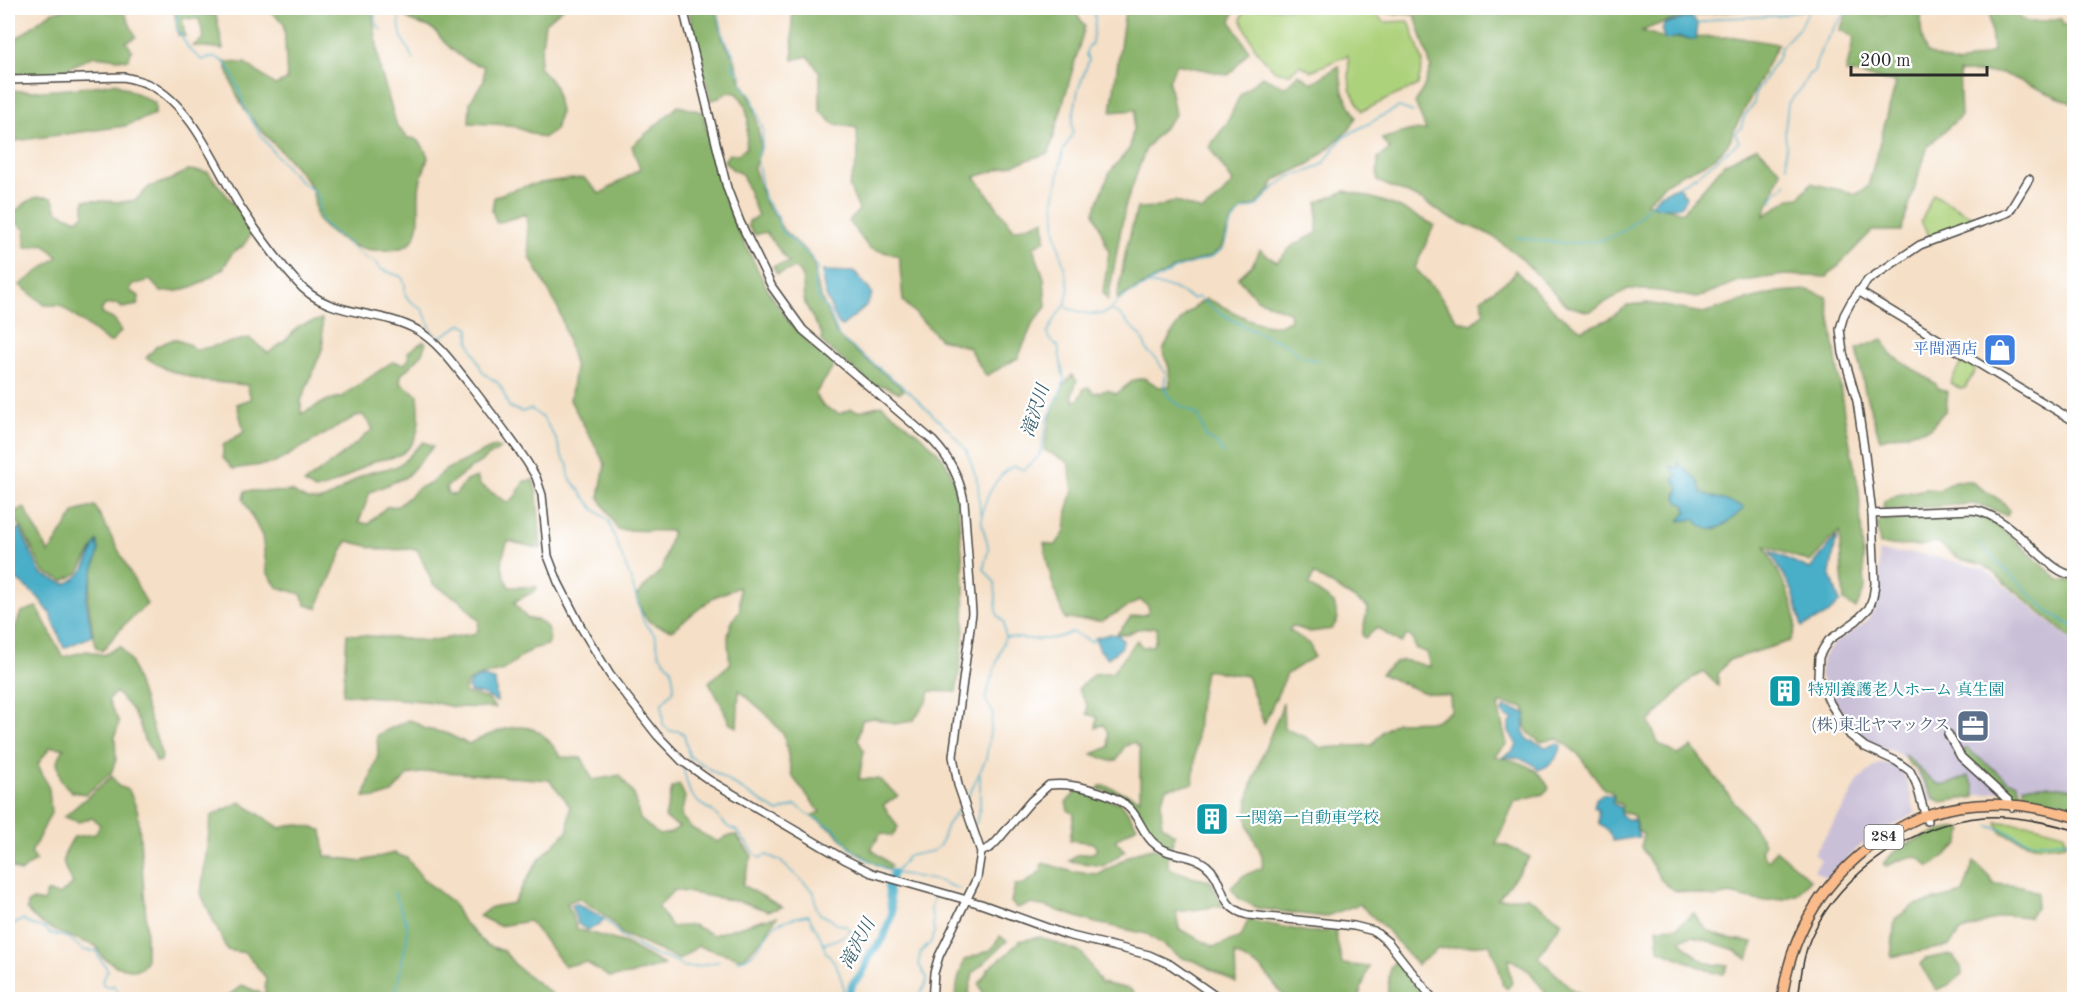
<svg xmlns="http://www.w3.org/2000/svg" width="2082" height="1007" font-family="'Old Standard TT','Noto Serif JP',serif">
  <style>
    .industrial { fill: #c9bfd7 }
    .green { fill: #add27c; stroke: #6c7e54; stroke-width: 1.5 }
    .forest { fill: #8ab46c; stroke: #5a704c; stroke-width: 1.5 }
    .water { fill: #49aec8; stroke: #3a6c7a; stroke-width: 1.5 }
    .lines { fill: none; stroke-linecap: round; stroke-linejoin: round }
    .stream { stroke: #49aec8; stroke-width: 1.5 }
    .river { stroke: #49aec8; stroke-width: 8 }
    .tertiary-casing { stroke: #494642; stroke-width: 10 }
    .trunk-casing { stroke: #494642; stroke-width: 12 }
    .tertiary { stroke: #fff; stroke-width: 7 }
    .trunk { stroke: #fabb8b; stroke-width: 9 }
    .rail { stroke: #2b2b2b; stroke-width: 1.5 }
    .labels { text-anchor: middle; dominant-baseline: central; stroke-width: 4.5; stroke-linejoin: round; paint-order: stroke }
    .shield { fill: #fff; stroke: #6b6b6b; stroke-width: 1.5 }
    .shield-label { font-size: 15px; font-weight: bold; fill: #2b2b2b }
    .shop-label { font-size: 16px; fill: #366cbe; stroke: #fff; text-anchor: end }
    .culture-label { font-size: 16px; fill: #0d838f; stroke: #fff; text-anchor: start }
    .service-label { font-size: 16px; fill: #4e5e75; stroke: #fff; text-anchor: end }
    .water-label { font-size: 18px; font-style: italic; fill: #375f6a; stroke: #fff }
  </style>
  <rect width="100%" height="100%" fill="#fff"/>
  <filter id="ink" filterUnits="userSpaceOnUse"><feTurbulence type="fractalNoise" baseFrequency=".0167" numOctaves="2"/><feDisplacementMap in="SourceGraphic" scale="12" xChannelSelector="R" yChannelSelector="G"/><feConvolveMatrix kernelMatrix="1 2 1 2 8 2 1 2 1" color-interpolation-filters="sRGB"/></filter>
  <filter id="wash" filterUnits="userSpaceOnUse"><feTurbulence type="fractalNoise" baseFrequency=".008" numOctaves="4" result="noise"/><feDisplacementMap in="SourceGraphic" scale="24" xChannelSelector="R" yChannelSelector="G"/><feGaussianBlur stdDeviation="1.35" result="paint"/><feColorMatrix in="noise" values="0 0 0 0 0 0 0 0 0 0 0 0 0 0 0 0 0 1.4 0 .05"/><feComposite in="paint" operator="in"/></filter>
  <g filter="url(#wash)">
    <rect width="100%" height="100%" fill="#f5dfc6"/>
    <g class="industrial">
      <polygon points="1879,552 1923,554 1984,569 2072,641 2073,655 2074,658 2074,796 2017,786 1987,794 1932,801 1911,763 1892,750 1872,745 1853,731 1820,676 1823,658 1833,644 1865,623 1875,609 1880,589"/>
      <polygon points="1880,763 1892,764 1902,772 1907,781 1915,812 1911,816 1879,833 1859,847 1827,879 1814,870 1821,860 1814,854 1849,799 1860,778"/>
    </g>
    <g class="green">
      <polygon points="1245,8 1370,8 1384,22 1409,21 1423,62 1418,85 1362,111 1350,89 1348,55 1311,71 1300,65 1289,74 1275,71 1256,50 1241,19"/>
      <polygon points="1933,194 1978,220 1930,237 1921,222"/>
      <polygon points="1964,358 1974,365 1975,371 1965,388 1961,389 1950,383"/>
      <path d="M1997,822L2030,824L2064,833L2066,844C2035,849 2028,844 2001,832Z"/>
    </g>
    <g class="forest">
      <path d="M67,8H122L136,37L126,42L132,50L128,60L94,56L70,67L58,76L29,78L8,77V43C24,36 37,20 53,12C58,10 62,11 67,8Z"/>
      <polygon points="174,8 197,8 216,15 223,49 193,46 204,38 199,19 182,18 185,36 178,35"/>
      <path d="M266,8H372L380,69L397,126L408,138C419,137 424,147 428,157C426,166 422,174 420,183C416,201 424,226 412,241C403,253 373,251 360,248C350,246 328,232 321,224C312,214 317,196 310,185C292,159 265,138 246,112C236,97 230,79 225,62L245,63L275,85L287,80L284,23Z"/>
      <path d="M403,8H563L545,23L539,67L555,86L560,112L555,130L543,138L510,125L469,123L470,102L484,80V66C467,63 457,55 444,42C441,38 436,31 431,28C419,22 406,26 403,8Z"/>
      <path d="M688,8H717L723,40L735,60L741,81L753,102L760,139V151L754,168L766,205L776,217L783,230L807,252L814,265L816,283L821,297L836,333L843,341L900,386L904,390L900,393L885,386L872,385L826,346L821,340L822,334C817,324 806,310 804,299C802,287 807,278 795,268L777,274L773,266L789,263L766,232L755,235L748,226L749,221L758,216L742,174L733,170L724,161L729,154H738L746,148L748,118L745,104L737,93L727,92L719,98L711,100Z"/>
      <polygon points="796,8 1072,8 1085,26 1049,153 975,177 1014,230 1044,220 1045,240 1033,247 1044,278 1046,307 1033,323 1018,358 986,376 968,347 940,339 903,301 899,256 869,248 849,221 859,210 849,186 858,158 857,128 834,124 820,111 820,73 808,56 793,60 792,18"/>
      <polygon points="1131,8 1235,8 1231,22 1249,51 1229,75 1176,64 1169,82 1175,115 1146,148 1125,207 1108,300 1103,293 1109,252 1094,212 1110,172 1130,148 1136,110 1111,112 1125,11"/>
      <path d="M1382,8H1806C1752,11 1691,8 1642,31L1664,38L1735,37L1778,44L1733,132C1726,160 1694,167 1671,180C1662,185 1654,196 1646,203L1683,212L1724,164L1757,147L1781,171L1764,216L1790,198L1800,197L1811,183L1857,194L1868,186L1896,83L1846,72L1854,37L1840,30L1849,8H1869L1882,15L1892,8H1923C1919,23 1921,38 1927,53L1958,64L1993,52L1989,8H2017C2018,30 2045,20 2061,18L2063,25L2074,24V106L2071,103L2002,73L1959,72L1961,116L1928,146L1901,231H1872L1827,277L1785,275L1736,282L1697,298L1661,291L1628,289L1589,312L1566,305L1520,257L1491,235L1448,217L1422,200L1377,181L1378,158L1390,149L1382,139L1408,131L1426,130L1415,102L1423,89L1431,67L1415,15L1387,13Z"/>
      <polygon points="1339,66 1343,92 1356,117 1350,129 1311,163 1275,180 1270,190 1256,205 1243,209 1231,222 1221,248 1211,256 1177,267 1117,299 1126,250 1137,208 1158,207 1175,201 1202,211 1219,198 1233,182 1209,147 1227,123 1240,95 1262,76 1285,87 1299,74 1312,83"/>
      <path d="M116,83L155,103V114L125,126L8,142V90C44,93 79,88 116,83Z"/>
      <path d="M678,106L703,112L714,164L734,222L769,292L788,320L811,345L835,365L815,394L824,407L840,414L850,409L859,411L882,405C900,420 928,439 942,457C958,478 958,506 960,532C966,589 967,635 956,692L930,691L927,701L913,721L894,724L874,718L862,720L858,740L864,751L859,779H879L898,796L883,805L898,827L892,836L881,833L871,849L891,865L889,869L877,865L853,850L832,829L811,816L820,812L792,776L784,735L764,712L739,690L737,727L730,724L721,704L709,682L730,664C728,641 724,629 740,610L739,587L714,597L672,630C647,624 644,621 636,596L662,569L672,531L618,530L599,497L605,464L570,400L575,368L559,310L530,257L526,214L497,223L492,211L494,197C523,184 552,180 584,178L600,194L640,169L632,146Z"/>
      <path d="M188,170L208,172L248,222L251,234L243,246L232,253L223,269L198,285L178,291L161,292L150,280L132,285L130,291L139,296L138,305L122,308L117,304L105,305L102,309V314L115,320L121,331L112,342H108L60,305H45L20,285L58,257L44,244L25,248V230L13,219L12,214C28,202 31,194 52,198L57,211L77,220L84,214V200L121,202L136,200L149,187L170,180Z"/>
      <path d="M1345,191C1382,199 1401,207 1434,225L1415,268L1436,291L1458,321L1472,324L1484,312L1481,299L1512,277L1515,270L1558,314L1582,330L1607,320L1628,305L1647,303L1703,313L1745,300L1779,292L1808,290L1827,297L1845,419L1859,490L1865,588L1856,609L1844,601L1839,531L1810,562L1765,546C1776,572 1808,614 1790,641L1729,660L1718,674V686L1704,672L1692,678L1649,722L1659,744L1678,755L1692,747L1762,838L1764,845L1761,852L1768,861L1776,850L1810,879L1798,894L1784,899L1760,901L1729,894L1716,897L1673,890L1661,880L1641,847L1643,834L1638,831L1633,815L1620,812L1622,805L1613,801V793L1604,789L1578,754L1557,738L1541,742C1524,732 1523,728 1525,708L1501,703L1498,707L1507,744L1494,756C1518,761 1538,765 1549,788L1543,794L1515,801L1496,844L1505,845L1530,857L1498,899L1528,897L1562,922L1538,957L1574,991L1595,999H1550L1530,972L1509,958V969L1512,983L1507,989L1502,984C1502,970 1494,958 1490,944L1438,949L1417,965L1384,927L1359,904L1324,917L1277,911L1258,908L1239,899L1231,888L1243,876L1262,868C1265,849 1251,841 1248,824C1241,793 1273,734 1283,703L1284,728L1307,738L1321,748L1372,745L1382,732L1396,722L1435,721L1451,711L1450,696L1422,692L1381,674C1401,654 1405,660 1430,667L1427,653L1415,648L1413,639L1407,635L1401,643L1377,628L1365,638L1362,635L1368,607L1314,574L1309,585L1334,603L1338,619L1332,629L1310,632L1292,626L1289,630L1310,644L1314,657L1287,674L1264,724L1247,676L1205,670L1199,707L1193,784L1166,788L1161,803L1162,825L1175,835L1172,845L1168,846C1149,836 1143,818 1128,804C1120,795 1109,792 1098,789L1100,786H1106L1140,799V749L1134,742L1124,747L1117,760L1110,761L1092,754L1109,747L1108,733L1103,724L1096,728L1097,717L1087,714V705L1078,689L1094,674L1113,672L1137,640L1142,647L1152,646L1156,639L1157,627L1137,629L1128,634H1117L1131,617L1146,614L1149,611L1148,606L1140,600L1102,621L1065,619C1054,594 1048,570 1044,543L1055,546L1065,532L1067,512L1073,490L1068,462L1044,450C1048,425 1054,394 1072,375L1077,381L1072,394L1074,402L1080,398L1084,388L1088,387L1094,393L1108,390L1116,394L1134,380L1144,378L1159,387L1170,386L1169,368L1163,350C1175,326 1183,314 1206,299C1229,307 1253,327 1277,325C1281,325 1286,322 1290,320L1289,312L1257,299L1238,278L1252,265L1260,250L1277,262L1292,246L1317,233L1318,202Z"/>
      <path d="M322,319L323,347L301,401V414L328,400L341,397L392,362L404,364L409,359L408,352L424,341L426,343L421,355L401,375L400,383L418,395C420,416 422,442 401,454C392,460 379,458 370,463C352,473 335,486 315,490L304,483L346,452L373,429L363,415L356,416L275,463L233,469L223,458V445L244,432L237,404L251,399L247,385L203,381L168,370L146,358L157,346L174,339L188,344L196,350L249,338L268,353L286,340L299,326Z"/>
      <polygon points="1883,339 1890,354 1936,384 1938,388 1948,392 1946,410 1930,428 1880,439 1865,392 1857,349"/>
      <path d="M424,442L433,447L406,477L370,492L359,522L368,524L386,507L398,506L420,487L430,484L445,470L495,446L501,448C482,462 462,472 446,488L448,494L455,495L466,481L477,477L480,485L508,503L515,497L524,481L533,480L537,493L541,549L508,541C500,561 500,568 509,587H537L535,591L514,602C518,607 523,615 527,618C530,620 534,619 537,620C548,625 552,634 547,645L532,649L503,670L475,678L466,684L465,693L488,699L495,708L453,707L432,702L343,694L347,634L429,641L477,633L479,621L461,601L433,584L417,549L384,550L347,541L317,608L306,605L301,594L277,587L267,572L262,536L243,499L245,491C261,490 276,493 292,491C323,515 338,488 363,475C374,470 384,470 395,467C407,462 413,449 424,442Z"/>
      <polygon points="1954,481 1970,481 2003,502 2009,510 2007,516 1987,507 1972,504 1888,510 1883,508 1884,501 1897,495 1926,489 1939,490"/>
      <polygon points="95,506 147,604 122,627 102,651 95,646 88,600 98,541 78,573 64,581 43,572 22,528 11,514 24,507 49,553 75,512"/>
      <polygon points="1984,517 1997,524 2059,580 2074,581 2074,641 1984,565 1960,559 1936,542 1920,546 1880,545 1877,525 1881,520"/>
      <polygon points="37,607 63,657 87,651 104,655 120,646 130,660 162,756 161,761 156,762 153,752 144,740 140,725 131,709 116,692 108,700 119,722 115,737 116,760 111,773 86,794 72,792 61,781 57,762 64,748 50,747 38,764 49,789 51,813 31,853 36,860 20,872 8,865 8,647 21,612"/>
      <path d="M408,720L415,722L425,729L446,733L468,744C491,734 521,717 543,735C550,741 556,750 561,757L582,758L593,780L620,775L634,795L640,819L659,835L671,833L679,827L665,818L672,788L679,784L685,797L681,816L691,828L718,842L727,836L736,835L752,856L742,885L782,907L768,911L742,902L674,890L658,907L671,927L693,925L713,935L761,920L777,917L765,936L743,959L698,946L679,960L622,934L607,917L579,898L567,903L577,929L625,943L664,965L629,975L609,977L586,962L565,966L529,921L499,926L479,916L491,907L513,903L537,862L568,830L570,807L565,799L549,780L432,771L408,775L392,793L376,798L364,797L378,755L377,735Z"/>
      <polygon points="1966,748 2009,781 2016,782 2021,791 2018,798 2011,798 1963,755 1963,751"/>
      <path d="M1903,754C1914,761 1933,787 1945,785C1952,784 1960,779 1968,776L1974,786L1975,797L1941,802L1934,798L1918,771L1909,764Z"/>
      <path d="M112,776L118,786L129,790L138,812L146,917V961L141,968L134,970L116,966L102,957L96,946C72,937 44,931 27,910L28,903L33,900L44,902L47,892L59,895L73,884C60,862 60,858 74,837L95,834L100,825L92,818L79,822L64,817Z"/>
      <polygon points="2046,785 2074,789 2074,812 2025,800 2024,786"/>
      <polygon points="1079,789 1122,804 1137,826 1115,840 1125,851 1103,866 1069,861 1076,855 1093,853 1097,849 1093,843 1070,840 1074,814 1068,810 1066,803"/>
      <polygon points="240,802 280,828 297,824 322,830 325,856 362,861 394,853 407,858 423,879 453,903 462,920 486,945 504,951 516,966 558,999 403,1000 401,997 401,1000 230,999 228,996 242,985 265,995 266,978 246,953 227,950 201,894 211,816"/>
      <path d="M1960,828L1963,831L1959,844L1936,863L1929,867C1914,848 1902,861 1885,866L1883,864C1896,845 1938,829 1960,828Z"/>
      <polygon points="1153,848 1163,850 1168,854 1168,868 1195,878 1211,881 1222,906 1176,912 1179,929 1214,947 1241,937 1248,920 1309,932 1335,931 1342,964 1369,967 1358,999 1286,999 1262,969 1235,954 1236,983 1195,961 1182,958 1147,934 1092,922 1047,907 1031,904 1016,908 1011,902 1015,885 1024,884 1042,870 1041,865 1044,863 1073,872 1100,874 1136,852"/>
      <polygon points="1974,861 1990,877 1993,884 2022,886 2038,893 2036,908 2028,917 2006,915 1960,932 1949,946 1891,957 1895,919 1915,905 1963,893"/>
      <path d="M1694,913C1707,939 1727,938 1753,942L1748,960L1735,950L1693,936L1682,939L1681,941C1695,957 1706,967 1728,965L1724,974L1715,973L1659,950L1657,928L1677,927Z"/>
      <polygon points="1000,936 1007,941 973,973 968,996 970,999 955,999 958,980 964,960 991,950"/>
      <polygon points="1040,937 1082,953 1101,983 1130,989 1139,999 986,1000 979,984 989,968 1008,953 1019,941"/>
      <polygon points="1945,955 1953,956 1961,967 1962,974 1948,985 1936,990 1920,964 1925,959"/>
      <polygon points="1396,960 1429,999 1387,999 1390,968"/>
    </g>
    <g class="water">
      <polygon points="1691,17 1698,24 1696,40 1680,37 1665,40 1662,32 1664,24"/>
      <path d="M1679,186L1686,197L1683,205C1673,208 1660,210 1651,204L1660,194Z"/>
      <path d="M823,271L855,272L872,293C870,307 852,317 842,326L839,325C831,307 821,292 823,271Z"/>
      <path d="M1678,462L1698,481L1702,493L1744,507L1743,509C1733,518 1717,536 1702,526C1699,525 1698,521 1695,519L1679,521L1687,511L1685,504L1679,503L1676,497L1679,488L1673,479L1677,476L1670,466L1679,468Z"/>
      <path d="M20,528L41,574L65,584C84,578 89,559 97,541L99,550L86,599L92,636L64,648L50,613L38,597L12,576L13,555L11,532Z"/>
      <polygon points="1837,536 1830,573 1840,602 1828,614 1802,627 1793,592 1770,551 1810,569"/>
      <polygon points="1110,634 1118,635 1123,640 1122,647 1108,658 1100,650 1095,638"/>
      <polygon points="482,677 495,680 497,702 485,695 470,692 468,687 470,682"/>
      <path d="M1504,707L1526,713L1523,730L1528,740L1547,747L1558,743L1561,746C1560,757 1549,767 1538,770C1531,759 1513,756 1501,758L1512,752L1517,745L1509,731V724L1514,719L1506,717L1502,712Z"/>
      <polygon points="1602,794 1614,796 1612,803 1621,808 1621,815 1627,819 1634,820 1639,837 1613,841 1608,831 1599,824 1598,810 1594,807 1596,799"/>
      <polygon points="576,903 604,918 600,925 587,930 578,924 571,905"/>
    </g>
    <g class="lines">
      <g class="stream">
        <path d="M178,8L176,26L178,30L189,49L202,60C234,46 237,96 249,116C262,139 281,163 301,182C307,187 315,189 318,197C321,206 317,215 324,224L367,259L375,262L380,269L402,277L405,285V294L409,300L423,310L433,333L440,337L462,324L469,327V341L483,373L498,383L502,389L509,407L522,412L531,409L544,419L557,441L561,455L568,465L569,477L594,509L608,520L631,580L644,623L655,635L659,654L671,668L674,684L673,691L662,703L663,725L670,731H679L684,734L689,756L778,812L796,805L812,817L835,829L850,848L861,856L893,873H895L908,856L933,851L940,845L947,825L962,805"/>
        <polyline points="374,8 376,22 381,30"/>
        <path d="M400,8C397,33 402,39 414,60"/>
        <polyline points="717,8 724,39 733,53 733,66 742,76 742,85 751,95 763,129 762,145 757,159 764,199 778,217 780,229 811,257 817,268 814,285 819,299 830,313 839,337 906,389 951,432 967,451 978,483 980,512 982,514"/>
        <polyline points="1698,24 1721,18 1778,16 1810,8"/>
        <path d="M1787,166L1785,130L1788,103L1800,90L1809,74L1814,72C1817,55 1825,42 1834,28C1838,21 1845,16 1846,8"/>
        <polyline points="1679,186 1699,174 1739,142 1735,134 1741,128 1744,117 1754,103 1755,94 1778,58 1781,47 1801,26 1810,8"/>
        <polyline points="1773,201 1771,199 1777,191 1785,186 1785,183"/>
        <path d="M1517,237C1547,243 1598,249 1624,230C1634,223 1643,212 1651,204"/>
        <polyline points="1148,284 1173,288 1193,299 1198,297 1217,311 1249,329 1288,345 1300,356 1318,361"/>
        <polyline points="1066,306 1069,309 1089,314 1102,314 1110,310 1122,298 1177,268 1211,257 1223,249 1231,223 1242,210 1257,206 1274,188 1289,177 1312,170 1323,164 1342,138 1399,107 1413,112"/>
        <path d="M1112,311L1118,313L1141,336L1148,352L1157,359L1166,375C1158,398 1181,406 1198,415L1206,437L1218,445L1224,454"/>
        <polyline points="1977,542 2049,612 2074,627"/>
        <path d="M1006,637C1029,639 1051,643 1072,632L1092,642L1095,638"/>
        <polyline points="684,765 683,768 690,793 699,803 712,811 728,827 737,831 757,856 760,858 766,855 779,860 814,892 816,907 820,914 833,920 835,924 844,925 851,930 840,938 824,944"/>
        <path d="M967,799L986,759L993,713L985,698L1005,637L1004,623L997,614L995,583L984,569C984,561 989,554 988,546C987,538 982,530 982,522C981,503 996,474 1014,466L1024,470L1040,455L1047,421L1062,388L1064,380L1058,346L1049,339L1047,333C1054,323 1056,313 1065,306L1069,288L1056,234L1054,200L1063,151L1073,133L1072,123L1078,90L1089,60L1086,55L1087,49L1092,43L1095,20L1094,10L1090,8"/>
        <polyline points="976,824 980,806 980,774"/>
        <path d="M1989,826C1994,828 1998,828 2003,830C2018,836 2022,842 2040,842C2054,843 2061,839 2074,842"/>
        <polyline points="896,873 939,881 959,889"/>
        <polyline points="394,892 407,924 407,938 396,992 400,1000"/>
        <polyline points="604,918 623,938 654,955 675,961 684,967 695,967 720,961"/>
        <polyline points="8,923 14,924 24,919 27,923 46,929 49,933 69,938 83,950 97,951 98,956 108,970 102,982 104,985 110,987 113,985 124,1000"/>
        <path d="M736,960C756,960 763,937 775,926C783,919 798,917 808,915L824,944L825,951C836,961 840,974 844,988L839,1000"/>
        <polyline points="916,1000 926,984 927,978 919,965 920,953 931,942 934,932 931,909 934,896"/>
      </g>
      <polyline class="river" points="846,1000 853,983 861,975 871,953 883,939 892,914 888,886 893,873"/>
    </g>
  </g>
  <g filter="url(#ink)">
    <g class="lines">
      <defs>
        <g id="tertiary">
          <path d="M683,8L727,188L740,222L772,287L803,330L933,441C950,459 959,476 964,501L972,613L953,756L958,785L981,852L977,878L939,956L934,973L932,1000"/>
          <path d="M8,80L124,77C133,79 142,81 150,85C193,106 217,170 241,208C257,232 277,260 296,281C328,319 377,308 417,330C439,343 454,365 470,385C490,411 509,436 527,462L536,477L542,495L548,556L558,582L582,629L610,675L657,735L682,761L709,780L844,859L872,873L981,904L1067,935L1149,955L1171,965L1221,1000"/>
          <polyline points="1858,291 2074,421"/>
          <path d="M1872,514L1973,510C2015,516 2047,575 2074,575"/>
          <polyline points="1948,734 1961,757 2009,801 2012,807"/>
          <polyline points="1927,821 1916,783 1910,771 1896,761 1865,747 1850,735 1830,703 1818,677 1819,657 1823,649 1829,640 1856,621 1869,608 1873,597 1875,584 1872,514 1865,455 1857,401 1843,353 1840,329 1844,315 1851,302 1868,280 1920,245 2009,212 2029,179"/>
          <path d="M981,852L991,847L997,841L1031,801L1049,785C1072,782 1116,793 1131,810C1140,820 1144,836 1155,844C1169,857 1192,853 1206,865C1227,882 1216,907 1248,915L1354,926L1374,931L1388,942L1434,1000"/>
        </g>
        <path id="trunk" d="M1782,1000C1790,938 1819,887 1867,849C1885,836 1905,823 1926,815C1974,799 2027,802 2074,817"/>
      </defs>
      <use href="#tertiary" class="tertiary-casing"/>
      <use href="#trunk" class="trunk-casing"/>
      <use href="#tertiary" class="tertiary"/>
      <use href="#trunk" class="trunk"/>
      <path class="rail" d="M1798,1000C1801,977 1803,953 1813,933C1843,871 1917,822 1984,817C2015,815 2046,822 2074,830"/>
    </g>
  </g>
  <defs>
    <symbol id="shop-square" viewBox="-11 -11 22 22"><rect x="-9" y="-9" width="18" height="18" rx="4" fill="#3f7fe0" stroke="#fff"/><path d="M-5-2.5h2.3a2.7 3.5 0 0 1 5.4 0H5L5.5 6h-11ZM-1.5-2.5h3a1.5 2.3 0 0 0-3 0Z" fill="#fff"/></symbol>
    <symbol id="building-square" viewBox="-11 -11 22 22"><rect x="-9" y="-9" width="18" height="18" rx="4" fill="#0f9aa8" stroke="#fff"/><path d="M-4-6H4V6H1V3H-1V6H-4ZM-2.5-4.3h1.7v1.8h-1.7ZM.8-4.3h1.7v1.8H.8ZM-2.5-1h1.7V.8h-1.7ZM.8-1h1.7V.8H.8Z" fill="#fff"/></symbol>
    <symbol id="office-square" viewBox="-11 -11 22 22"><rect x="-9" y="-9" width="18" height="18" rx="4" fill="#5c6f8a" stroke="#fff"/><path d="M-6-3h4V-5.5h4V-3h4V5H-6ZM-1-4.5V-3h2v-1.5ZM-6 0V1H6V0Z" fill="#fff"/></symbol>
  </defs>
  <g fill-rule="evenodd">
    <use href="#shop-square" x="1981" y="331" width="38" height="38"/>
    <use href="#building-square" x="1766" y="672" width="38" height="38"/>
    <use href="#office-square" x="1954" y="707" width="38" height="38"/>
    <use href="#building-square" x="1193" y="800" width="38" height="38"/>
  </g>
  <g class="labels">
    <rect class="shield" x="1864.5" y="825" width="39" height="24" rx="4.5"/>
    <g class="shield-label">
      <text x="1884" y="837">284</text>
    </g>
    <g class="shop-label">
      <text x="1977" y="350">平間酒店</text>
    </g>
    <g class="culture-label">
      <text x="1808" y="691">特別養護老人ホーム 真生園</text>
      <text x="1235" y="819">一関第一自動車学校</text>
    </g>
    <g class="service-label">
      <text x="1950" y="726">(株)東北ヤマックス</text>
    </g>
    <g class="water-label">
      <text transform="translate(1036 411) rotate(-72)">滝沢川</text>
      <text transform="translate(858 944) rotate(-62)">滝沢川</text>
    </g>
  </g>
  <rect width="2082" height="1007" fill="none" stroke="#fff" stroke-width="30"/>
  <path d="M1851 66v9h136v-9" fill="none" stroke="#2b2b2b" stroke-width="3"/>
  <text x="1860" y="66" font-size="18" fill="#2b2b2b" stroke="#ffffff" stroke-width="4.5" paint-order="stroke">200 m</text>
</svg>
